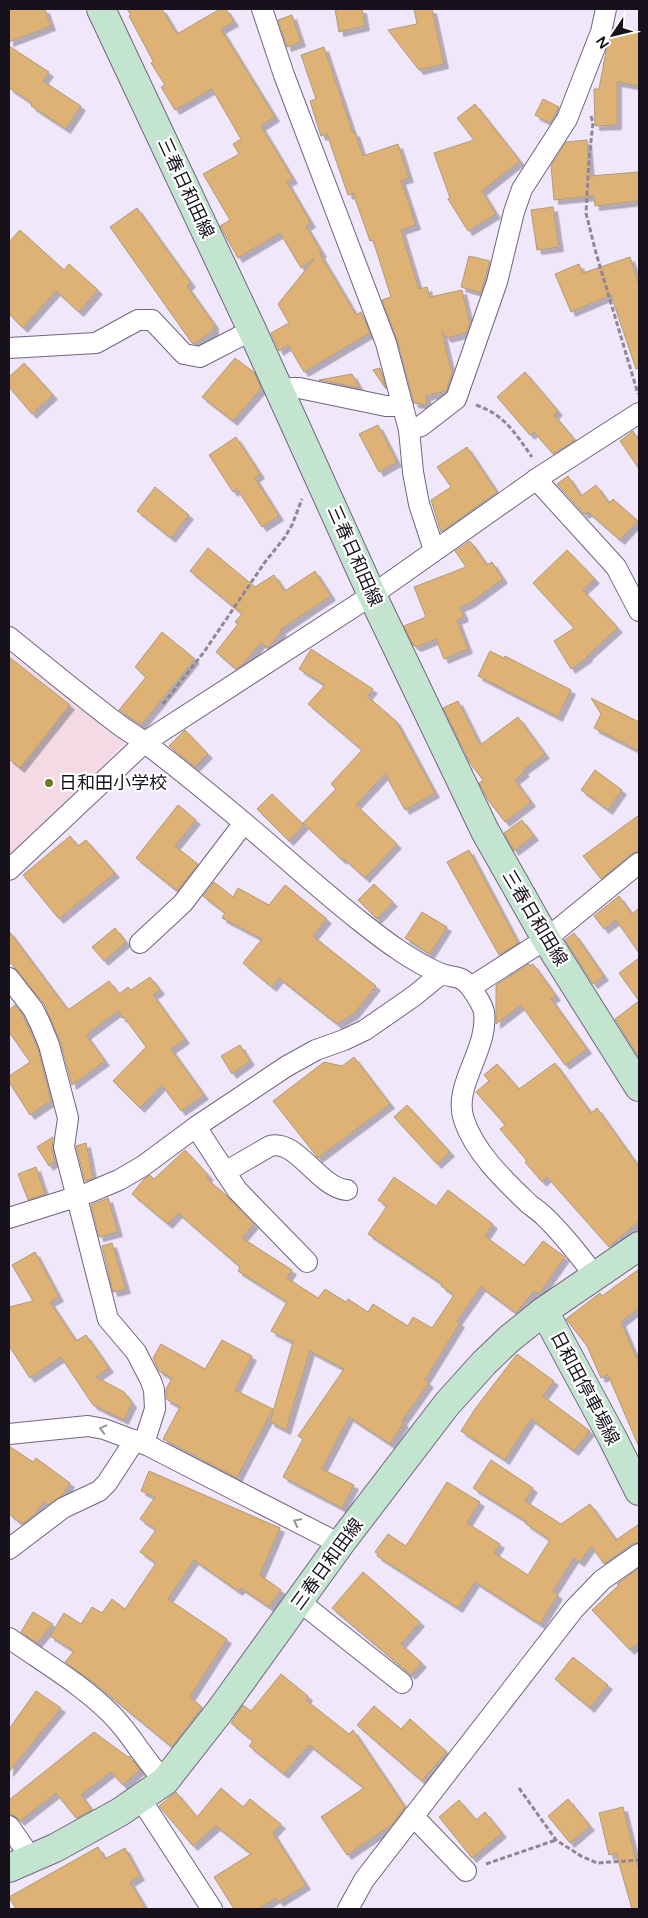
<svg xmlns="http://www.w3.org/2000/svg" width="648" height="1918" font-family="'Varela Round','Noto Sans JP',sans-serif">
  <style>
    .education { fill: #f3dae5 }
    .building { fill: #deb274; stroke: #af9a7d; filter: url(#shadow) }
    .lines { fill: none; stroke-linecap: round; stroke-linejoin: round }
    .minor-casing { stroke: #726480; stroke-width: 22 }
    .secondary-casing { stroke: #726480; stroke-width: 30 }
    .path { stroke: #8f8696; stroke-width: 3; stroke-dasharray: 5 2.5; stroke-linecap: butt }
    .minor { stroke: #fff; stroke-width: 20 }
    .secondary { stroke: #c3e5cf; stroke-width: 28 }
    .oneway { stroke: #979499 }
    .poi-dot { fill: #6e7722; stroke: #fff; stroke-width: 2 }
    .labels { text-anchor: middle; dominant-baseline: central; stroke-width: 4.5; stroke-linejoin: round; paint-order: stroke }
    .street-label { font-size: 18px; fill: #17111c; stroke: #fff }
    .poi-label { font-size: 18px; fill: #17111c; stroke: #fff; text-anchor: start }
  </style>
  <defs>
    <filter id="shadow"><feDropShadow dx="4.5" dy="4.5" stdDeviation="0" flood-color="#0004"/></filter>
  </defs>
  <rect width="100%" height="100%" fill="#f1e7fb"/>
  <polygon class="education" points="9,653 125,741 53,824 9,859"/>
  <g class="building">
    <polygon points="9,9 45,9 51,26 9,42"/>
    <polygon points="127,9 162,9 177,34 220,9 226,9 234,22 221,29 275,117 261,126 293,179 287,182 311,223 306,226 322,253 320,254 356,315 361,312 370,333 304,372 288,345 279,351 271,333 289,323 278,304 315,258 301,268 280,233 238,258 220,226 230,220 203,174 239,154 233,144 241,139 212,89 175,110 161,87 165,85 151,63 153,61 129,16 131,15"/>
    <polygon points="335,9 362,9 365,26 339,32"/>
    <polygon points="414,9 432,9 444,64 419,70 388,30 417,24"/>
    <polygon points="292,15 301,42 287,47 278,20"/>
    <polygon points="614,26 639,31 639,86 617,82 617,125 595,126 594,89 599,89 606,51"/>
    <polygon points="9,46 49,72 43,81 81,106 66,129 31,106 32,103 9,88"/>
    <polygon points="324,47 353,133 355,132 363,156 398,144 409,178 401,180 416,225 401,230 419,289 427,287 430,297 462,290 470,324 466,333 447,338 442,332 452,374 446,391 426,396 427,405 414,403 397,340 382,300 391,297 373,240 370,241 353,193 348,195 327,134 321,136 310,101 316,99 301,55"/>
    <polygon points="543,99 559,107 550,123 535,115"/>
    <polygon points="475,104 520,161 482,191 496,214 468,231 448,199 450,198 434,153 474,140 457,118"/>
    <polygon points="587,140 590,176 639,172 639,201 595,206 594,196 554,200 551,166 566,142"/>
    <polygon points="553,207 559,247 537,250 531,210"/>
    <polygon points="137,208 191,283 187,286 214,324 214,330 195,344 192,343 110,227"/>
    <polygon points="20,230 64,270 69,264 98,290 79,312 56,291 23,328 9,314 9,242"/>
    <polygon points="469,256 490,261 481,293 461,287"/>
    <polygon points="630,257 639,285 639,368 636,369 611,295 571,312 555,274 579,264 583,273"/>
    <polygon points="235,358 255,373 261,389 233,421 202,397"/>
    <polygon points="24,363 53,395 32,414 9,387 9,377"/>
    <polygon points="380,368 386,389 373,370"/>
    <polygon points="525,372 558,411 554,415 575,440 553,454 534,432 530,435 497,397"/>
    <polygon points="352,374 360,388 319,380"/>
    <polygon points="378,425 397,462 379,472 359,434"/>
    <polygon points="633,431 639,441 639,469 620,441"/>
    <polygon points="236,437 260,474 255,478 279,516 262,527 237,489 233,492 209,455"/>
    <polygon points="467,447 497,492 441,532 431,500 451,487 437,467"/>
    <polygon points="568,476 581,496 596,485 609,503 613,499 638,521 620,540 588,512 584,514 557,484"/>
    <polygon points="155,487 189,515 171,538 137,511"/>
    <polygon points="470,541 487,565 492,562 503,579 470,603 460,607 464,617 457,620 468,649 444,659 436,639 417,647 413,645 404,626 426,617 414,587 466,567 455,551"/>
    <polygon points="208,548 255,587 274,575 285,591 315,571 331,596 280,630 282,631 268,648 261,643 243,664 236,669 216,652 238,624 235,622 242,614 190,571"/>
    <polygon points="567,550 595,579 583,590 618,628 587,656 588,657 571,669 554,641 574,628 533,583"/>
    <polygon points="162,632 195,659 141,725 119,710 146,677 135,667"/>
    <polygon points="311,649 373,689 367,696 396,721 435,793 405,810 385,774 356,805 397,844 365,878 343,858 342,860 303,823 336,789 331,784 362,750 308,704 325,685 299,669"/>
    <polygon points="490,651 504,658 505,656 571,690 558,717 478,676"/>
    <polygon points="9,657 70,705 20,768 9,759"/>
    <polygon points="591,698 639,722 639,751 594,728 601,714"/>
    <polygon points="458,701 480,745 518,717 545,754 523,770 525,772 515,780 531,802 505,822 488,800 479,783 483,780 470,763 443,708"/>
    <polygon points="185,730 208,754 195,767 169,746"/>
    <polygon points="595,770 622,790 608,810 581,790"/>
    <polygon points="272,794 304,825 289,841 257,809"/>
    <polygon points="178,805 196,820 175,846 198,864 177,891 136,858"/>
    <polygon points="639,815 639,851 631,854 601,879 583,856"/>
    <polygon points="522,820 534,836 514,851 504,833"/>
    <polygon points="70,836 78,846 86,840 115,873 59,919 23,875"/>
    <polygon points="469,850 518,943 499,955 447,862"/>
    <polygon points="214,882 233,897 238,888 269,905 285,885 327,919 313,936 376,986 354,1014 337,1024 279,978 272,987 243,963 262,939 222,918 225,913 203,896"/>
    <polygon points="374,884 393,902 377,919 358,900"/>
    <polygon points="619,896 632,914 639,908 639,953 616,920 604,929 594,916"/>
    <polygon points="422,912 447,927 430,954 405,938"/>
    <polygon points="115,928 126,942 104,961 92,947"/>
    <polygon points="9,931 68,1010 109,981 119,994 128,987 131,990 150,977 160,990 153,995 185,1039 171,1049 204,1095 181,1111 162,1085 140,1108 113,1081 146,1047 124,1017 122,1018 118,1011 86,1035 105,1061 72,1085 60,1041 44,1004 9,961"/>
    <polygon points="574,933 604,976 593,984 565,940"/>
    <polygon points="639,958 639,1058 615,1019 639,1001 619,973"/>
    <polygon points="529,964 530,966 533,964 556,996 551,999 587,1049 565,1065 521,1005 496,1024 496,985"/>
    <polygon points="15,1005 23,1015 38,1049 51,1101 30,1115 9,1082 9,1076 30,1062 9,1032 9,1010"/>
    <polygon points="240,1045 250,1061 232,1074 221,1056"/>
    <polygon points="354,1057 390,1104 318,1158 273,1101 324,1062 342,1066"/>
    <polygon points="555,1063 591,1113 597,1108 639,1167 639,1221 609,1247 547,1177 542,1182 525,1162 527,1161 500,1129 505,1125 476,1092 489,1081 484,1075 497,1064 519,1089"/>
    <polygon points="407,1105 450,1152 437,1164 394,1117"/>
    <polygon points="53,1137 52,1150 55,1161 49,1166 37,1147"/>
    <polygon points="86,1143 93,1178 85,1181 76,1146"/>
    <polygon points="185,1150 209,1176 206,1178 226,1195 254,1224 242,1238 292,1270 287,1278 318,1298 325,1289 346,1302 348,1299 368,1312 373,1304 408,1326 413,1317 432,1328 454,1295 441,1286 442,1284 368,1234 387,1206 378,1200 394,1177 436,1206 448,1190 493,1224 485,1236 524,1265 543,1241 565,1257 539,1294 534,1291 516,1313 481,1287 457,1321 460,1323 425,1380 429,1383 402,1421 404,1423 390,1444 349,1417 322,1469 354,1485 342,1508 283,1477 303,1439 298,1436 344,1369 310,1351 286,1430 270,1422 293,1342 271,1331 287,1302 238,1271 240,1267 178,1213 168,1224 132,1194 144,1179 150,1175 154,1179"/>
    <polygon points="36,1167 45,1194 28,1200 18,1174"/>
    <polygon points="108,1198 118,1232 99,1237 91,1205"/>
    <polygon points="112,1243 126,1289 113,1292 102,1246"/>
    <polygon points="35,1252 59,1297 50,1302 76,1341 86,1335 109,1368 96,1377 124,1392 132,1403 124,1420 93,1405 61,1357 30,1378 9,1346 9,1307 33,1301 12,1265"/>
    <polygon points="639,1269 639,1308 621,1322 639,1364 639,1447 608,1375 601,1378 587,1346 566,1319 600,1293 602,1296"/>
    <polygon points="222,1340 252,1356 235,1390 273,1409 237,1478 163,1439 180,1407 166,1399 166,1389 172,1378 159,1371 153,1358 161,1344 205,1369"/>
    <polygon points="517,1354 554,1381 543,1396 590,1431 574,1451 531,1419 505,1460 461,1431 475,1409"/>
    <polygon points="9,1446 33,1462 36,1458 70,1483 62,1496 48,1505 44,1502 34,1515 22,1524 9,1514"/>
    <polygon points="491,1460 533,1488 525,1501 561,1524 590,1504 616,1540 639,1524 639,1542 632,1544 604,1564 591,1546 580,1562 574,1558 553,1591 558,1595 540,1624 475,1582 458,1608 377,1556 378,1554 375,1552 388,1534 406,1546 447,1482 480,1502 467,1523 500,1544 494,1553 528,1575 550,1540 526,1524 527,1522 473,1488"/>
    <polygon points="149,1471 280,1528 260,1575 281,1590 269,1607 241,1588 238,1591 194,1560 168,1599 227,1639 190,1697 202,1707 172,1747 94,1683 65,1662 74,1651 50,1636 64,1613 81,1624 92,1607 102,1613 112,1599 125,1609 156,1563 140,1552 156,1530 140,1519 155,1497 141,1491"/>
    <polygon points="639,1568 639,1642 630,1650 592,1610 619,1585 617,1584"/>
    <polygon points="363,1572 420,1622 401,1644 422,1663 411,1675 332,1608"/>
    <polygon points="33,1612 53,1624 37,1643 21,1632"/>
    <polygon points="573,1657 608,1685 590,1708 555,1679"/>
    <polygon points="281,1674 308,1696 306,1700 349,1734 353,1730 405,1807 393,1824 347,1855 321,1817 364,1788 309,1745 284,1774 249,1746 253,1741 231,1723 243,1705 251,1711"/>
    <polygon points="36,1691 61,1708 9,1772 9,1729"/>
    <polygon points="374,1706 401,1729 410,1719 447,1752 422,1781 357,1725"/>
    <polygon points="94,1732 128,1757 129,1756 140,1770 123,1785 111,1772 81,1795 92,1810 76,1818 56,1793 20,1821 15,1816 9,1814 9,1800"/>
    <polygon points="221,1788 243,1807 250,1799 281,1824 273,1833 306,1885 279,1902 276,1898 259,1909 234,1909 214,1877 251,1854 216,1826 193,1846 159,1806 176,1792 197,1817"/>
    <polygon points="568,1799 590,1826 570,1843 548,1816"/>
    <polygon points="459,1800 476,1820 485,1812 502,1833 472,1858 439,1817"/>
    <polygon points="623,1807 639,1872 639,1909 632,1909 616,1853 609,1855 599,1813"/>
    <polygon points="98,1847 105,1859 125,1848 140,1876 130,1882 146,1909 16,1909 9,1897"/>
  </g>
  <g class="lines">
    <defs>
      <g id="minor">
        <polyline points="262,9 284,75 386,343 409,430 413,472 419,504 434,550"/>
        <polyline points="9,348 96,343 138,320 152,320 184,354 200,357 252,330"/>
        <polyline points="279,390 291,388 299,388 386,406 403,406"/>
        <polyline points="409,430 421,426 456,399 497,282 514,212 522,189 567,119 601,32 606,9"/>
        <polyline points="536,479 616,567 639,611"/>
        <path d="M9,637C45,666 81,696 118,724C127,731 137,736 145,743C176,766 206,791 236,816C278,851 318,888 361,922C385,941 410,960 439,973C453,979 460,973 471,988C476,995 482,1003 484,1012C489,1050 452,1085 464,1120C475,1153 505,1181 529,1204C534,1208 539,1211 544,1216C563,1234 579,1255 595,1276"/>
        <polyline points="9,870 145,742 372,595 541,476 639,413"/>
        <polyline points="140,943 183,903 244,823"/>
        <polyline points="9,978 33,1009 40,1023 49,1045 68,1118 64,1147 108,1319 136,1352 151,1381 154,1390 155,1409 144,1443"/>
        <polyline points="471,987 546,939 639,863"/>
        <polyline points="196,1127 237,1190 307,1262"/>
        <path d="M225,1172L270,1146C296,1138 319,1188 347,1190"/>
        <polyline points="9,1218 88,1193 119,1180 143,1166 197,1126 287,1066 316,1050 344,1040 365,1030 414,996 441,974"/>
        <polyline points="9,1434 88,1426 104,1429 149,1446 340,1544"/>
        <polyline points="9,1549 63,1508 99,1491 107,1483 135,1440"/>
        <polyline points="299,1601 402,1683"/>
        <path d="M9,1638C43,1662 81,1684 110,1713C131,1733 145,1762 165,1781"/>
        <polyline points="140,1798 212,1909"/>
        <polyline points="413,1816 466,1871"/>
        <polyline points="9,1826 31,1858"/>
        <polyline points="348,1909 364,1880 574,1609 602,1580 639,1554"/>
      </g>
      <g id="secondary">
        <polyline points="101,9 252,330 372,595 485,831 546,939 639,1087"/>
        <polyline points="544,1311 612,1437 639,1491"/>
        <polyline points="9,1868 55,1848 120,1812 165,1781 219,1712 340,1544 447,1404 484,1363 509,1339 544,1311 639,1246"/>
      </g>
    </defs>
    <use href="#minor" class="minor-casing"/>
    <use href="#secondary" class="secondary-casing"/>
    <g class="path">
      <polyline points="591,116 593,123 589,159 586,213 596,253 638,394"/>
      <path d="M476,405C505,415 515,433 532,457"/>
      <polyline points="163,704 204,652 265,562 285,537 292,525 302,499"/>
      <polyline points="519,1788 556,1840 581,1856 597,1863 639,1860"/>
      <polyline points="486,1864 556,1840"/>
    </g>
    <use href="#minor" class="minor"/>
    <use href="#secondary" class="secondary"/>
  </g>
  <defs><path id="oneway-chevron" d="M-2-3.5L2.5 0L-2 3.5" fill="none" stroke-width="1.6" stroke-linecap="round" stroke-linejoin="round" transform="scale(1.25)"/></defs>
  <g class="oneway">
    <use href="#oneway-chevron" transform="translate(103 1429) rotate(-165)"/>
    <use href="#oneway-chevron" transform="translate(297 1522) rotate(-153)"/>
  </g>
  <circle class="poi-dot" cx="49" cy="783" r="5"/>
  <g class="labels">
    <g class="street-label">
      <text transform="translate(186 188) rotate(65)">三春日和田線</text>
      <text transform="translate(355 556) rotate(66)">三春日和田線</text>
      <text transform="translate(535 918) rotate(59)">三春日和田線</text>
      <text transform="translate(585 1388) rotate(62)">日和田停車場線</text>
      <text transform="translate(327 1564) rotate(-54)">三春日和田線</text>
    </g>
    <g class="poi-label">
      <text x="59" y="783">日和田小学校</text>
    </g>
  </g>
  <rect width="648" height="1918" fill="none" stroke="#17111c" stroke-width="20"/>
  <g transform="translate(613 35) rotate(235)" stroke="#ffffff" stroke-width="4" paint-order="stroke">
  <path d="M0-4L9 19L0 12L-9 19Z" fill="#17111c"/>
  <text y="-8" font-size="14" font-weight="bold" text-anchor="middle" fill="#17111c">N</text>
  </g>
</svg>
